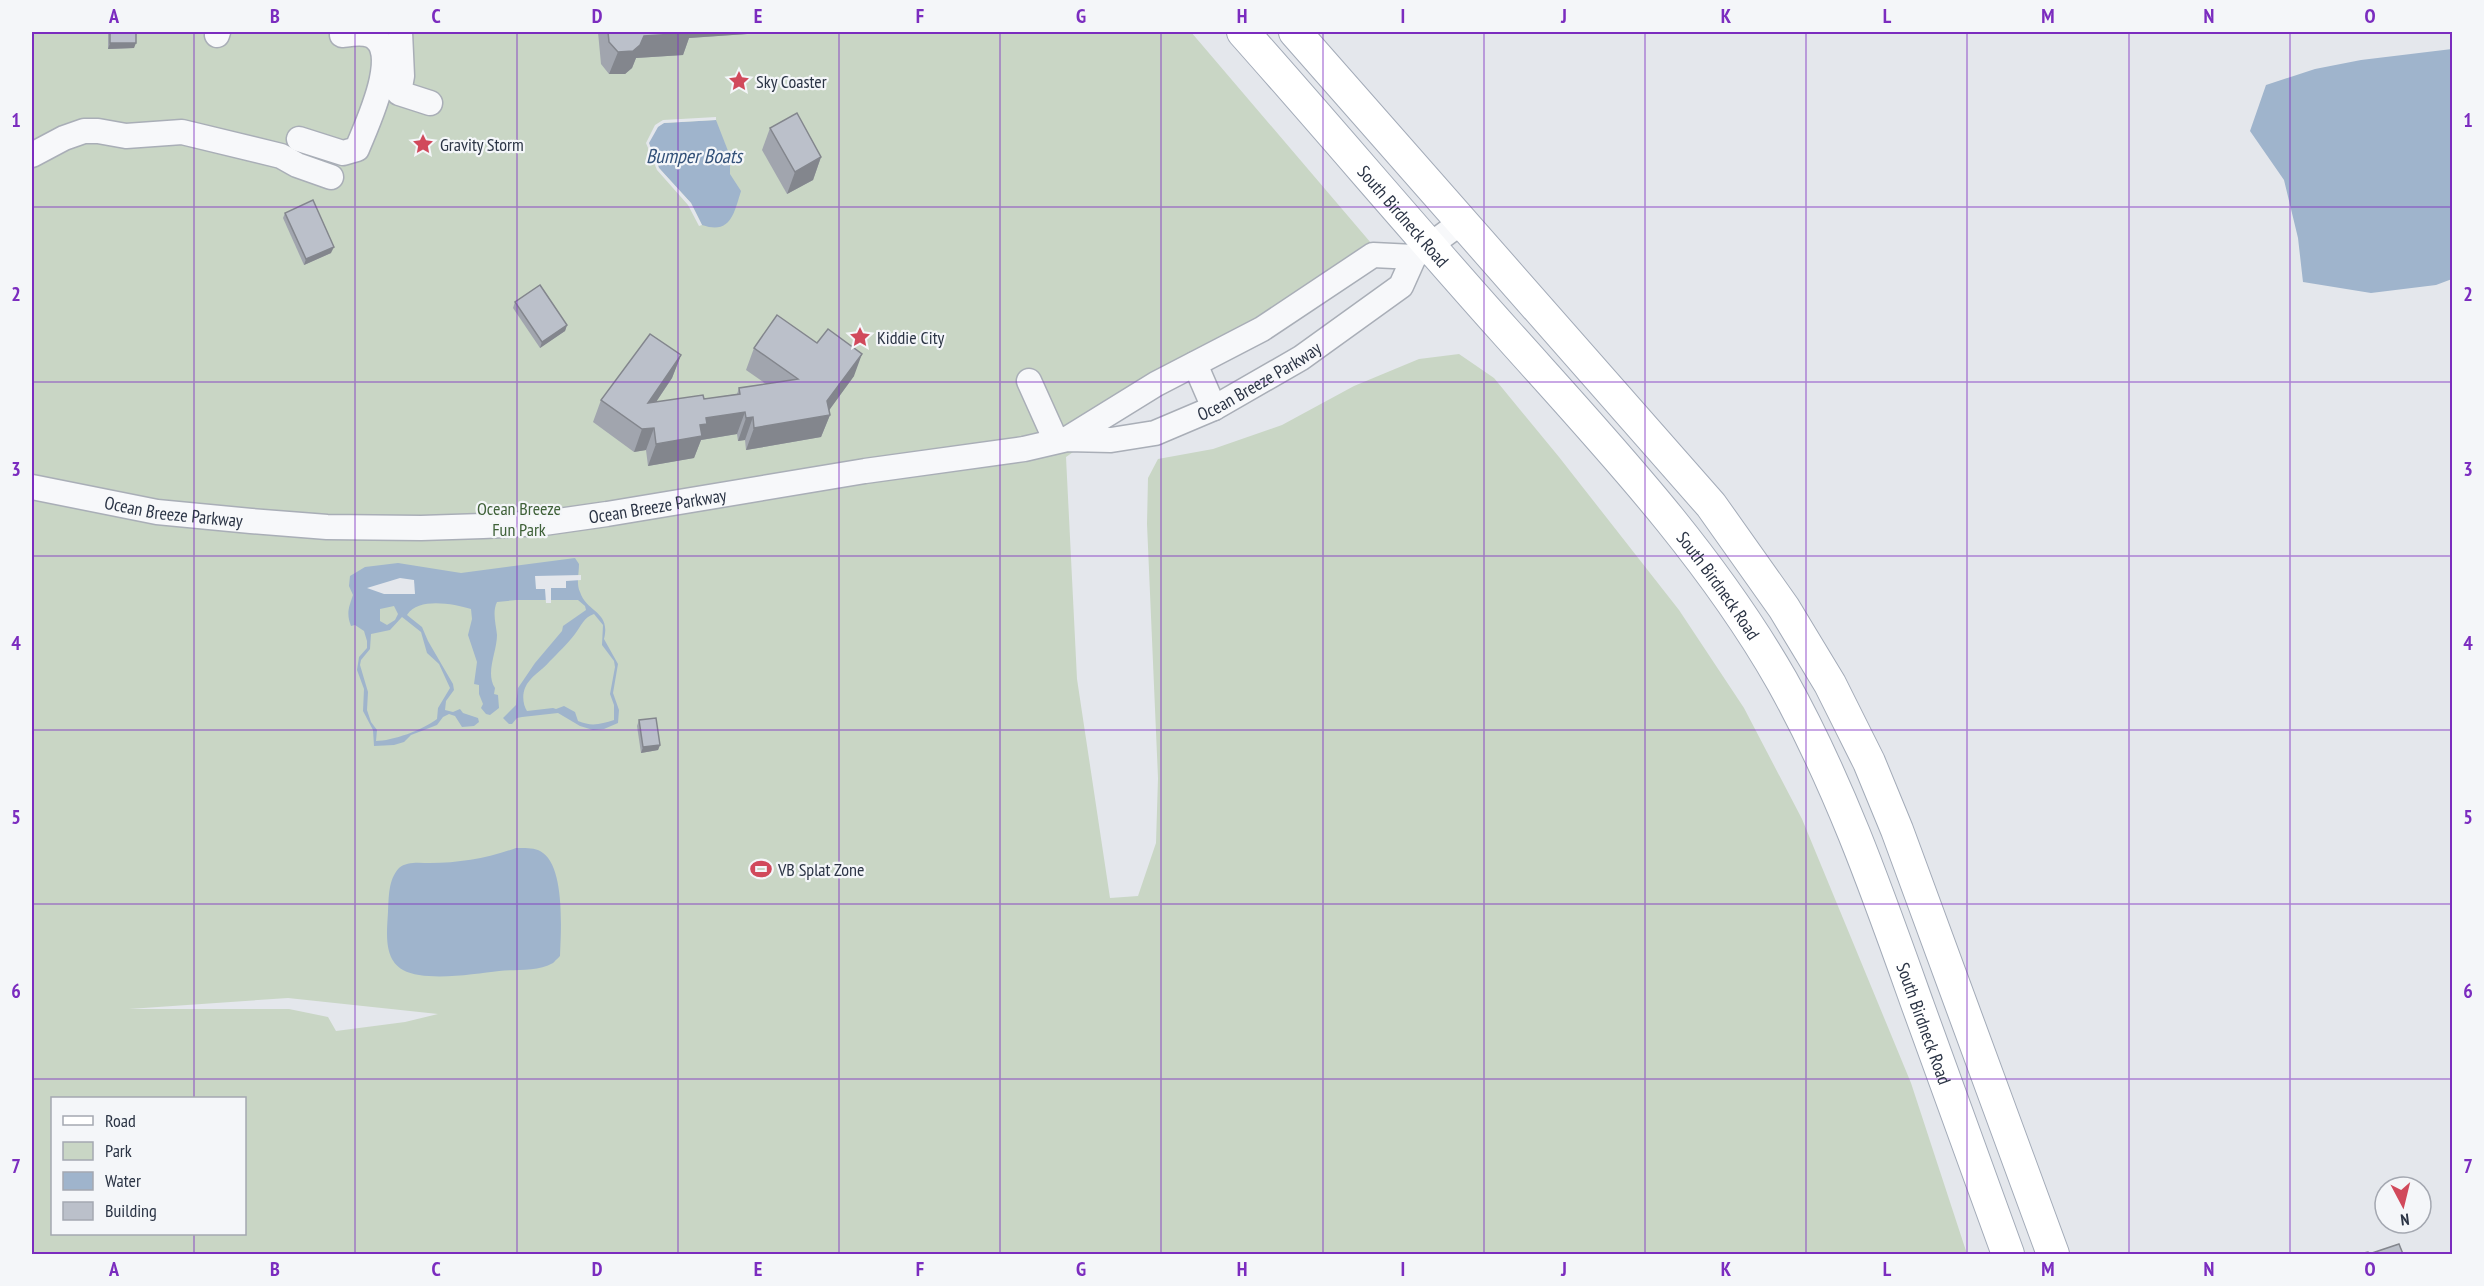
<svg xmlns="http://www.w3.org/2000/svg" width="2484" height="1286" font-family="'PT Sans Narrow',sans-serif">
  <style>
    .green { fill: #c9d6c5; fill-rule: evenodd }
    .water { fill: #9fb4cc; fill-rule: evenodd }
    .pier { fill: #e4e7ec }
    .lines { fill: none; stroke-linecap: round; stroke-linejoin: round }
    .minor-casing { stroke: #a9aeb7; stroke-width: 27 }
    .major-casing { stroke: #a3abb8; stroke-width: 34 }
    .minor { stroke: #f7f8fa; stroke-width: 24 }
    .major { stroke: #fff; stroke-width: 32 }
    .wall { fill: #a1a5ae }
    .shaded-wall { fill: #83868d }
    .building { fill: #bbc0ca; stroke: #83868d; stroke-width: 1.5 }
    .grid { fill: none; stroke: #7b2cbf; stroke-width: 1.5; stroke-opacity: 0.55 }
    .labels { text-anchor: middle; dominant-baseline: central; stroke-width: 4.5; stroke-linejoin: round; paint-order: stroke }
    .poi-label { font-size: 18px; fill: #2b3445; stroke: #f4f6f9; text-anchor: start }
    .street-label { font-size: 18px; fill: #2b3445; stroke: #f4f6f9 }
    .park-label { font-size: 18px; fill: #3f6138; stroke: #f4f6f9 }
    .water-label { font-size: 20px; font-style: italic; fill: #34527a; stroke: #f4f6f9 }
    .neatline { fill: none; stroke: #7b2cbf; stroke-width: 2 }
    .grid-label { font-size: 20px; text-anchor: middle; font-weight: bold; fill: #7b2cbf }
  </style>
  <rect width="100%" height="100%" fill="#e4e7ec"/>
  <path class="green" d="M32,32H1191L1371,243L1066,457L1077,679L1110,898L1138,896L1156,843L1158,778L1147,524L1148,478L1158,459L1213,449L1282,425L1354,386L1419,359L1459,354L1494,378L1559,457L1679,610L1744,708L1802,819L1911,1083L1967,1254H32ZM288,998L438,1014L405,1022L336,1031L328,1017L289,1009H129ZM52,1098H244V1234H52Z"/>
  <g class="water">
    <polygon points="2452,49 2452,279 2436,285 2371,293 2303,282 2298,238 2284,180 2250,131 2266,85 2315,69 2361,60"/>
    <path d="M716,120L730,156V174L741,191C734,213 731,235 702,225L691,203L659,168L648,143L658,126L664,123Z"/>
    <path d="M575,558L579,564C579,574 576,583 580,592C587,613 611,611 604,639L618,664L613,693L619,710L618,723L604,729L593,730L580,726L558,713L522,717L517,718L512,724H509L503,718L516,705L518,688L535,663L562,631L563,626L586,610L585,606L578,600H516L497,602C492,612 496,624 497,635C497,652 485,673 495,688L494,694L498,695L499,708L490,715L486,714L481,708L483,704L479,694V685L474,684L477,662L468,635L472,619L471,609C453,604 419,597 407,615L422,627L428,641L453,684L454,690L446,701L445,710L453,712L460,709L463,713L478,718L479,722L474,726L462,727L455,716L449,714L443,717L437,725L411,735L404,742L394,745L374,746L373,730L363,711L364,689L357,670L359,657L367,648V641L364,631L355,625L351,626C346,613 349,607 353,595L349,586L350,576L365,567L398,563L461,573ZM394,606L398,614L395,620L387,625L380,621V609ZM594,614L603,625L602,645L614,661L615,667L610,694L614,705V720C601,724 592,727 578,721L575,712L564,706L556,709L553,708L527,711C523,705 522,695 525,688C530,676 542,671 550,661C558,653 568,643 575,634C581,626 584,617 594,614ZM402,617L421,632L427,653L439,664L450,688L438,708L437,719C423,730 392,741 376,741L377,730L371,722L367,710L368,692L360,665L361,660L370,649L371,634L390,630Z"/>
    <path d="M516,848C524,848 536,847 543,853C565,869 561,931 560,956C559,957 554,962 553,963C537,972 516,969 499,971C475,974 425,982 403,970C383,959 387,931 388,912C389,897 388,880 399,868C407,861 420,863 430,863C460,863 488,858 516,848Z"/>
  </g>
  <g class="pier">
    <polygon points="716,117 716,120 664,123 658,127 649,143 659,168 691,203 702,225 699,226 688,205 657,170 646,143 655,125 663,120"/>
    <polygon points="581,575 581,580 566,581 566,588 551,588 551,603 546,603 545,589 536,589 535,576"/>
    <polygon points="400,578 414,580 415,594 384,594 367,588"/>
  </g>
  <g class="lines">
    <defs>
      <g id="minor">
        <polyline points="400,32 402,76 399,93 430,103"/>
        <polyline points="217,35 218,32"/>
        <path d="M299,139L343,153L357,149C366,126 404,49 370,35C361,32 351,34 342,35"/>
        <polyline points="32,155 64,138 84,131 98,131 126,136 182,132 281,156 297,165 331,177"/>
        <polyline points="1195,364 1214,408"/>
        <polyline points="1029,381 1056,441"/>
        <polyline points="1067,439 1156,384 1262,329 1373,255 1414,257"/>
        <path id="s1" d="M32,487L157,512L251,521L327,527L421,528L483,526L544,523L607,514L865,471L1024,449L1067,439L1111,440L1155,433L1214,408L1301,358L1401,286L1414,257L1463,221"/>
      </g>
      <g id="major">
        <path id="s2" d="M1243,32C1331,131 1416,232 1504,330C1604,442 1708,551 1782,681C1840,785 1878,894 1918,1006C1948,1089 1978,1172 2008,1254"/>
        <polyline points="1295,32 1711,505 1784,608 1830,684 1869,762 1897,830 2053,1254"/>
      </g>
    </defs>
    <use href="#minor" class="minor-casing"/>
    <use href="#major" class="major-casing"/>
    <use href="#minor" class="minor"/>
    <use href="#major" class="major"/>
  </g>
  <g class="wall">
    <polygon points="108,32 136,32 134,48 108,49"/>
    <polygon points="598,32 748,32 747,34 689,38 683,55 636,58 632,68 625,74 609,74 601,64"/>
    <polygon points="770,128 821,157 813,180 787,194 762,150"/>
    <polygon points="285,213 331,253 304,265 283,218"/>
    <polygon points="515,302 567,325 565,331 540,348 513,308"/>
    <polygon points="754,348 854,376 829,410 830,415 821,437 746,450 745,440 738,441 737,434 701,440 694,458 648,466 646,450 634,452 593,422 601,400 681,355 672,378 656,402 704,399 737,394 739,388 766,384 746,370"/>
    <polygon points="639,720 660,745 658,750 641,753 637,726"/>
  </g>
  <g class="shaded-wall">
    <polygon points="683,32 748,32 747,34 689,38 683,55 636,58 632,68 625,74 609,74 618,52 644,36"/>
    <polygon points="110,43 136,43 134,48 108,49"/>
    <polygon points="821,157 813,180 787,194 795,172"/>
    <polygon points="334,247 331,253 304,265 306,259"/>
    <polygon points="567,325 565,331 540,348 542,342"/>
    <polygon points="862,354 854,376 825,416 830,415 821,437 746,450 754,428 827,401"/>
    <polygon points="681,355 672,378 640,426 648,403"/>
    <polygon points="745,412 737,434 701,440 694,458 648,466 656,444 700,425 706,418"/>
    <polygon points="753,417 745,440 738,441 746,418"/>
    <polygon points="654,428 646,450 634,452 642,429"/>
    <polygon points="660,745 658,750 641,753 643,747"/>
  </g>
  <g class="building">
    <rect x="110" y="32" width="26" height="11"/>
    <polygon points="608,32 691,32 691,33 644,36 640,45 633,51 618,52 609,42"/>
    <polygon points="797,113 821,157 795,172 770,128"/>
    <polygon points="313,200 334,247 306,259 285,213"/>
    <polygon points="540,285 567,325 542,342 515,302"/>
    <polygon points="777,315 817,343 828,329 862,354 827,401 830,415 754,428 753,417 746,418 745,412 706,418 707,424 700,425 702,436 656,444 654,428 642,429 601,400 650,334 681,355 648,403 703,395 704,399 740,394 739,388 798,379 754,348"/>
    <polygon points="656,718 660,745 643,747 639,720"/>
    <polygon points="2399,1244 2403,1254 2359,1254 2368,1252 2369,1254"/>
  </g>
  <path class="grid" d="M194,32V1098M355,32V1254M517,32V1254M678,32V1254M839,32V1254M1000,32V1254M1161,32V1254M1323,32V1254M1484,32V1254M1645,32V1254M1806,32V1254M1967,32V1254M2129,32V1254M2290,32V1254M32,207H2452M32,382H2452M32,556H2452M32,730H2452M32,904H2452M32,1079H2452M194,1234V1254"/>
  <defs>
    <symbol id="sight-bare" viewBox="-9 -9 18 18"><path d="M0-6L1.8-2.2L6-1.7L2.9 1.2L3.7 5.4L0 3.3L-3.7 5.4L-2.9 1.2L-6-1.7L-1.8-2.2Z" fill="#d1495b" stroke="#f4f6f9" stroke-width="2.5" paint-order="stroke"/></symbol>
    <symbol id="stadium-bare" viewBox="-9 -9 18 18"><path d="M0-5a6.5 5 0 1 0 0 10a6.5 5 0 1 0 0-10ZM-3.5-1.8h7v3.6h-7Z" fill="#d1495b" stroke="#f4f6f9" stroke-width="2.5" paint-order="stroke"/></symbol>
  </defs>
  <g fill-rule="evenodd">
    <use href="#sight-bare" x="724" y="66" width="30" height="30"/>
    <use href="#sight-bare" x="408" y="129" width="30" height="30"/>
    <use href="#sight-bare" x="845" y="322" width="30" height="30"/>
    <use href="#stadium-bare" x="746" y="854" width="30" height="30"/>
  </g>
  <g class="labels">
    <g class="poi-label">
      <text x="756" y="81">Sky Coaster</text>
      <text x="440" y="144">Gravity Storm</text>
      <text x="877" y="337">Kiddie City</text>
      <text x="778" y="869">VB Splat Zone</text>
    </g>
    <g class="street-label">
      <text stroke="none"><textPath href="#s2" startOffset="244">South Birdneck Road</textPath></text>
      <text stroke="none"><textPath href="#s1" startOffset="1250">Ocean Breeze Parkway</textPath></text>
      <text stroke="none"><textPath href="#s1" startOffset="630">Ocean Breeze Parkway</textPath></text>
      <text stroke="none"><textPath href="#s1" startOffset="144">Ocean Breeze Parkway</textPath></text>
      <text stroke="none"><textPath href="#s2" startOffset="730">South Birdneck Road</textPath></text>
      <text stroke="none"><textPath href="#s2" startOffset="1216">South Birdneck Road</textPath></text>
    </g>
    <g class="park-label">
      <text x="519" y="508">Ocean Breeze<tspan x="519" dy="21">Fun Park</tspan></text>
    </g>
    <g class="water-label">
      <text x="694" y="156">Bumper Boats</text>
    </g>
  </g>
  <rect width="2484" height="1286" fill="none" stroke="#f4f6f9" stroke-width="66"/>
  <rect x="51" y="1097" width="195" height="138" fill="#f4f6f9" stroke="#a4a8b1" stroke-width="1.5"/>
  <rect x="63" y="1116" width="30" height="9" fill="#ffffff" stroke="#a4a8b1" stroke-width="1.5"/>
  <text x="105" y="1127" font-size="18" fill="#2b3445">Road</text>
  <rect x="63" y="1142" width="30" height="18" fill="#c9d6c5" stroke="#a4a8b1" stroke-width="1.5"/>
  <text x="105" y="1157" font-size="18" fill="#2b3445">Park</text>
  <rect x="63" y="1172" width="30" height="18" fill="#9fb4cc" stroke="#a4a8b1" stroke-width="1.5"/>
  <text x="105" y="1187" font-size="18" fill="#2b3445">Water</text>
  <rect x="63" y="1202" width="30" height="18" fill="#bbc0ca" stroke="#a4a8b1" stroke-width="1.5"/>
  <text x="105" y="1217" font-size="18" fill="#2b3445">Building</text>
  <g transform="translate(2403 1205) rotate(173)"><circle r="28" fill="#f4f6f9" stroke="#a4a8b1" stroke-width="1.5"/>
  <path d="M0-4.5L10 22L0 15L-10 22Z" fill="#d1495b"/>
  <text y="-9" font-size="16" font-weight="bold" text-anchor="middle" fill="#2b3445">N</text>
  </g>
  <rect x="33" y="33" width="2418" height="1220" class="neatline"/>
  <g class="grid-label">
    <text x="114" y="23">A</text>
    <text x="275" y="23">B</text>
    <text x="436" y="23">C</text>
    <text x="597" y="23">D</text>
    <text x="758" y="23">E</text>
    <text x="920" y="23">F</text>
    <text x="1081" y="23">G</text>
    <text x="1242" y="23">H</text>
    <text x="1403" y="23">I</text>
    <text x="1564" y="23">J</text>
    <text x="1726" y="23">K</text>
    <text x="1887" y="23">L</text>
    <text x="2048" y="23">M</text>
    <text x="2209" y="23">N</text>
    <text x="2370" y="23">O</text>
    <text x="16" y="127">1</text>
    <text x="2468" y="127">1</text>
    <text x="16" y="301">2</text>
    <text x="2468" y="301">2</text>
    <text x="16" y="476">3</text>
    <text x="2468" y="476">3</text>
    <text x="16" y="650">4</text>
    <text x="2468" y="650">4</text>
    <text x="16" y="824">5</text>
    <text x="2468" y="824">5</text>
    <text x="16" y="998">6</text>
    <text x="2468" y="998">6</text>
    <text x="16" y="1173">7</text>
    <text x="2468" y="1173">7</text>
    <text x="114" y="1276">A</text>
    <text x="275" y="1276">B</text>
    <text x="436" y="1276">C</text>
    <text x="597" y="1276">D</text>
    <text x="758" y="1276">E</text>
    <text x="920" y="1276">F</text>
    <text x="1081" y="1276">G</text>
    <text x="1242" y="1276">H</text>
    <text x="1403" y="1276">I</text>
    <text x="1564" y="1276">J</text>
    <text x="1726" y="1276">K</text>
    <text x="1887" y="1276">L</text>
    <text x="2048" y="1276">M</text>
    <text x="2209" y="1276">N</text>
    <text x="2370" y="1276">O</text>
  </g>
</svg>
